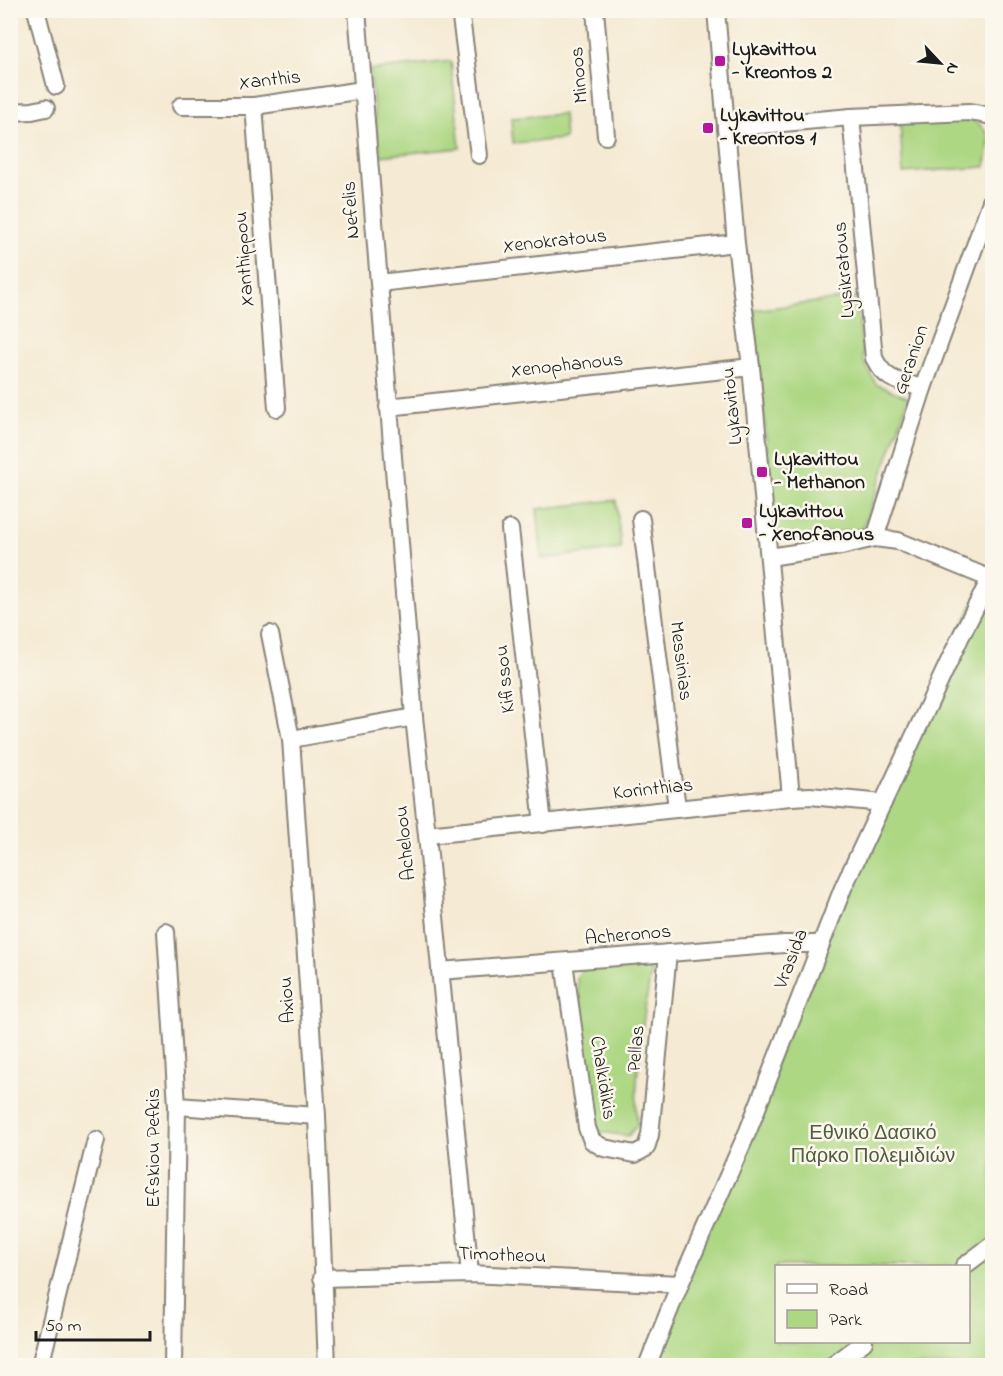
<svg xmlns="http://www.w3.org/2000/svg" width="1003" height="1376" font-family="'Indie Flower',sans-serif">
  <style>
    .green { fill: #add783; stroke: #647a50; stroke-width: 1.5; fill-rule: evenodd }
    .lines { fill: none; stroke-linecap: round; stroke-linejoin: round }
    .minor-casing { stroke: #888378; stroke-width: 20 }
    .minor { stroke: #fff; stroke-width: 16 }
    .poi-dot { fill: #b5179e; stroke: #fbf7ec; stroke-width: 2 }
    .labels { text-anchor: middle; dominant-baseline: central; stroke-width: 5; stroke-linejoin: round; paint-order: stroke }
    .poi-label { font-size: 20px; font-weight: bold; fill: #1c1c1c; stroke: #fbf7ec; text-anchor: start }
    .street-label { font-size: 20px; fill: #1c1c1c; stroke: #fbf7ec }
    .park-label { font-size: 20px; fill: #4f5d40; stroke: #fbf7ec }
  </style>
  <rect width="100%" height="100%" fill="#fbf7ec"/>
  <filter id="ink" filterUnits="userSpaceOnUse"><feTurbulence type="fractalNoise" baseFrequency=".0167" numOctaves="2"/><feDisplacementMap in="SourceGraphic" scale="12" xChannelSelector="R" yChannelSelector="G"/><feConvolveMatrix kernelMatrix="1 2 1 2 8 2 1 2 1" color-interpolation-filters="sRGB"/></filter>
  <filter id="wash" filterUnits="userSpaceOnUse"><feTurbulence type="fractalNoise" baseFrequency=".008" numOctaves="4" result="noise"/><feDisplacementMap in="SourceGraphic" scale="24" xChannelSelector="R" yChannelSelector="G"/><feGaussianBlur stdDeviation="1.35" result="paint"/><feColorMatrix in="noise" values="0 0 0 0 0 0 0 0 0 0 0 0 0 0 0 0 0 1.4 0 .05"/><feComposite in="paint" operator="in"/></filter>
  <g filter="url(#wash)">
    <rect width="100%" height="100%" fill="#f5ead3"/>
    <g class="green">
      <polygon points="451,61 460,148 379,156 370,70"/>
      <polygon points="563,114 565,139 513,143 511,118"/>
      <path d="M970,119C995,132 990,143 985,167L903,173L900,122Z"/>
      <polygon points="856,297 864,362 876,384 909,398 863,529 776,541 754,310"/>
      <polygon points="616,500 621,549 542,559 537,509"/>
      <path d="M992,565V1365L649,1366L827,938L960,631ZM776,1266H968V1342H776Z"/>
      <path d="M643,963L651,971C643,1022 634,1074 637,1126L628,1136L601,1132L593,1127L577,978L581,971L588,966Z"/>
    </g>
  </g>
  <g filter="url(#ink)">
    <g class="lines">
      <defs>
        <g id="minor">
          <polyline points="36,10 56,86"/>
          <polyline points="357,10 414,717 427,835 470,1274"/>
          <polyline points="460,10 479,155"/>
          <polyline points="595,10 606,136"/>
          <polyline points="716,10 736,243 751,367 791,797"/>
          <polyline points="181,106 254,106 363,90"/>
          <polyline points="254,106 277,408"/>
          <polyline points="10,112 32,111 46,108"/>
          <path d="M851,117L874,358C886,382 899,381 923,388"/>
          <polyline points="726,128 851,117 970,112 992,116"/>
          <polyline points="379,283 736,243"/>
          <polyline points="388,407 751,367"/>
          <polyline points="641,519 677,808"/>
          <polyline points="510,529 543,824"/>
          <polyline points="875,538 923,388 992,199"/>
          <polyline points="769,557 841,546 875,538 898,541 991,579"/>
          <polyline points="270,634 291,739 317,1116 327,1366"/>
          <polyline points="291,739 414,717"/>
          <polyline points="427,835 791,797 810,796 883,803"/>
          <polyline points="166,932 177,1106 173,1366"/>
          <polyline points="564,962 587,1128 592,1141 604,1148 635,1154 646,1148 650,1135 668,953"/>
          <polyline points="440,971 784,944 820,944"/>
          <polyline points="177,1106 317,1116"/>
          <polyline points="964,1266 992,1245"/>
          <polyline points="322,1278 470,1274 680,1284"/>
          <polyline points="40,1366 96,1140"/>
          <polyline points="647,1366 680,1284 748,1131 843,888 960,638 992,575"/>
          <polyline points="832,1366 864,1342"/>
        </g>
      </defs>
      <use href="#minor" class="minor-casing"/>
      <use href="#minor" class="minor"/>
    </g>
  </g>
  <g class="poi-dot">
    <rect x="714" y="55" width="12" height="12" rx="3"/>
    <rect x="702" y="122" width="12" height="12" rx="3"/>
    <rect x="756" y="466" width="12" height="12" rx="3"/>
    <rect x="741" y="517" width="12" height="12" rx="3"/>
  </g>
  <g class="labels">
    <g class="poi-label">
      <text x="732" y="50">Lykavittou<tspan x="732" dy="23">- Kreontos 2</tspan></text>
      <text x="720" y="116">Lykavittou<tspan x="720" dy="23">- Kreontos 1</tspan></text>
      <text x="774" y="460">Lykavittou<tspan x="774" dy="23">- Methanon</tspan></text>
      <text x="759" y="512">Lykavittou<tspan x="759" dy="23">- Xenofanous</tspan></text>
    </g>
    <g class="street-label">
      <text transform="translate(580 75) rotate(-95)">Minoos</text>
      <text transform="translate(270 81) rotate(-6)">Xanthis</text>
      <text transform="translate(352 210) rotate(-94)">Nefelis</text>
      <text transform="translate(555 242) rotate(-6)">Xenokratous</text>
      <text transform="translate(245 259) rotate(-94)">Xanthippou</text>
      <text transform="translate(845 270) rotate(-95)">Lysikratous</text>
      <text transform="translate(912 360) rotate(-71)">Geranion</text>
      <text transform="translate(567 366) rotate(-6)">Xenophanous</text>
      <text transform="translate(733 406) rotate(-96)">Lykavitou</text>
      <text transform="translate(680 661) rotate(83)">Messinias</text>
      <text transform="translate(506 679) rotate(-96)">Kifissou</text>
      <text transform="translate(653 790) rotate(-6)">Korinthias</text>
      <text transform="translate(406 843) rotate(-96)">Acheloou</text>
      <text transform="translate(628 936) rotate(-5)">Acheronos</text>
      <text transform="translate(792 959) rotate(-69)">Vrasida</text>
      <text transform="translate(288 1000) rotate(-94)">Axiou</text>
      <text transform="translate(637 1049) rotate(-85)">Pellas</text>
      <text transform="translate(602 1078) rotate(81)">Chalkidikis</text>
      <text transform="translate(154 1148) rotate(-90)">Efskiou Pefkis</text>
      <text transform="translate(502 1256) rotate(2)">Timotheou</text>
    </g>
    <g class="park-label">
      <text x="873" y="1134">Εθνικό Δασικό<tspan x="873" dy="23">Πάρκο Πολεμιδιών</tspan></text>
    </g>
  </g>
  <rect width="1003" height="1376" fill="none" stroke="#fbf7ec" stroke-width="36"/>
  <rect x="775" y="1265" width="195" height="78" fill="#fbf7ec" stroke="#a29f99" stroke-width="1.5"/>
  <rect x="787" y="1284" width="30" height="9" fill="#ffffff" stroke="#a29f99" stroke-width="1.5"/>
  <text x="829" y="1295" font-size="18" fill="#1c1c1c">Road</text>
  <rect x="787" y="1310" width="30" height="18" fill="#add783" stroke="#a29f99" stroke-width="1.5"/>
  <text x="829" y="1325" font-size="18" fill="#1c1c1c">Park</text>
  <g transform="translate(940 63) rotate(116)" stroke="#fbf7ec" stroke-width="4.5" paint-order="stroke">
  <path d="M0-4.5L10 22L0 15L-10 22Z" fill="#1c1c1c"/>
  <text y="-9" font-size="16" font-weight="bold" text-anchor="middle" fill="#1c1c1c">N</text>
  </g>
  <path d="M36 1331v9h114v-9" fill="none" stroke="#1c1c1c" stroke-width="3"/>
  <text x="45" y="1331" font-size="18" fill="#1c1c1c" stroke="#fbf7ec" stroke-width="4.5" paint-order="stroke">50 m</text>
</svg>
